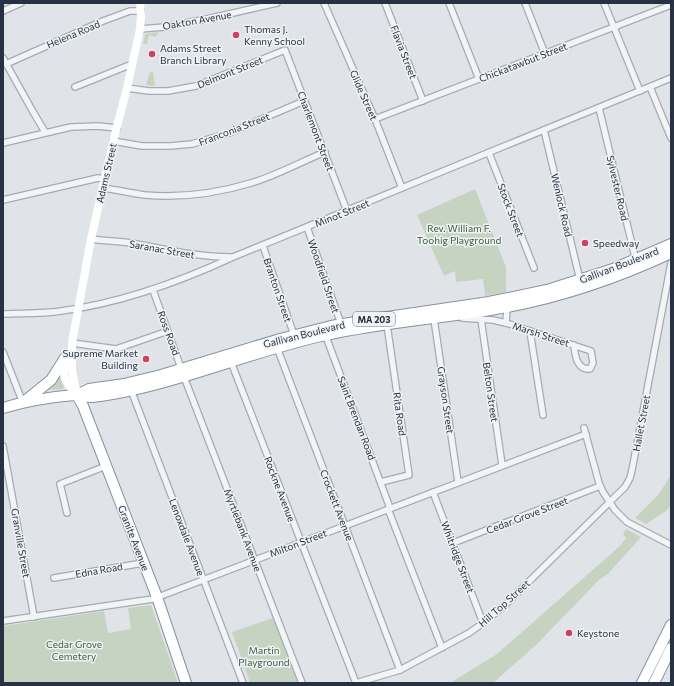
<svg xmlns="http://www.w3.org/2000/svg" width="674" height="686" font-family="Commissioner,sans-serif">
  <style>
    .green { fill: #c6d3c1 }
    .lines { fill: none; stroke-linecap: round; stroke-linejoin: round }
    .stream { stroke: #9ab2ca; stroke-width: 1.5 }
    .street-casing { stroke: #a5abb3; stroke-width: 8 }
    .highway-casing { stroke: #8791a0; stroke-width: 12 }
    .street { stroke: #f3f4f7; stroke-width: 5.5 }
    .secondary { stroke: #fff; stroke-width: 8 }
    .highway { stroke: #fff; stroke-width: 10 }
    .poi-dot { fill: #d1425a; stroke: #eff2f7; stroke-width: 1.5 }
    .labels { text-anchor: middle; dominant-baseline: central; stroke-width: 3; stroke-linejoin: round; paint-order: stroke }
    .shield { fill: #eff2f7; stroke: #646b78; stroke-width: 1 }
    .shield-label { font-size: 9px; font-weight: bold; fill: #283141 }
    .street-label { font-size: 10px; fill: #283141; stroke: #eff2f7 }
    .poi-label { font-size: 10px; fill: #283141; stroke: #eff2f7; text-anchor: start }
    .park-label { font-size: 10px; fill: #3d5d35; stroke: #eff2f7 }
  </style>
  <rect width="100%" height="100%" fill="#e0e4e9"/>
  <g class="green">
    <polygon points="158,32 156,37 149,35 147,44 143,44 145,34"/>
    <polygon points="150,72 153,72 155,86 146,85"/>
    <polygon points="475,189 506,267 506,292 485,296 483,279 456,282 455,271 444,276 417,215"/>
    <polygon points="59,375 64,387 63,389 50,390 47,389"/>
    <polygon points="671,475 671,505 666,511 646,524 635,518 659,494"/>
    <polygon points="626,529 641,537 608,574 599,580 536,645 493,683 450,683 497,654 620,546 626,538 623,534"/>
    <polygon points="151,605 178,683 3,683 3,626 104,611 108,633 131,629 128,608"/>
    <polygon points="273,618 298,683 250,683 232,632"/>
  </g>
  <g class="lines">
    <polyline class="stream" points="670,342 671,342"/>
    <defs>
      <g id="street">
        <polyline points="324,3 375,119 402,188"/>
        <polyline points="385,3 423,101"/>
        <polyline points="449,3 479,79"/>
        <polyline points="525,3 545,54"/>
        <polyline points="604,3 640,91"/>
        <polyline points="3,11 21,3"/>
        <polyline points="140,29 165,27 207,19 277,3"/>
        <polyline points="3,58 32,110 45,132"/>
        <polyline points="6,64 103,21 130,11 141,11"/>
        <polyline points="75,87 132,64"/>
        <polyline points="650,87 671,138"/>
        <polyline points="127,88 149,91 168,91 196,86 285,50 347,211"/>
        <polyline points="599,108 636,261"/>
        <polyline points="375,119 671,5"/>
        <polyline points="544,130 580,280"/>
        <polyline points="113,141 142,146 170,146 192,144 229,133 304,101"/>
        <polyline points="3,143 71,127 98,126 117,128"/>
        <polyline points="489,153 534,268"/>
        <path d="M103,188C117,190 131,193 145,195C180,198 218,193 251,183C275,176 301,162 325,152"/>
        <polyline points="3,200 98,178 105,179"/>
        <polyline points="307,227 341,324"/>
        <path d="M91,239C104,241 118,241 131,243C165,249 197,257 231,257"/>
        <polyline points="263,246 294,335"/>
        <polyline points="153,290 186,382 302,683"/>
        <path d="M3,314C22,313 42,314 61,311C121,303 179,282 233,257L671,78"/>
        <path d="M462,318L493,320L506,323L591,351L593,363L590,369C577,370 575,356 574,345"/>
        <polyline points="434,319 458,482"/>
        <polyline points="481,319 502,465"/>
        <polyline points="506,323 507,307"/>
        <polyline points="530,331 543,415"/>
        <polyline points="325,334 390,508"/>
        <polyline points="72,343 116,349 168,331"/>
        <polyline points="276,345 400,670"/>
        <polyline points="3,352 23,403"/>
        <polyline points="231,362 356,683"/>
        <polyline points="131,390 243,683"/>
        <polyline points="584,428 599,483 603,492 615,510 627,522 671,545"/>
        <polyline points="3,446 34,617"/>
        <polyline points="381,482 409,475 387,325"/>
        <polyline points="433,492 483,623"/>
        <polyline points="388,509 442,648"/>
        <polyline points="67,513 60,484 106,466"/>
        <polyline points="453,543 600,486"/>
        <polyline points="54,578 143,563"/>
        <polyline points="3,621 153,599 586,434"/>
        <polyline points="356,683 400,670 469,633 483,623 505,605 625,487 630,478 632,470 671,263"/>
      </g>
      <g id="highway">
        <polyline points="77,395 89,389 124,384 161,375 280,339 331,326 374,319 489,302 547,290 613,269 671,244"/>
        <polyline points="77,395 83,406 157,597 186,683"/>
        <polyline points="25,401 51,380 65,358"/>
        <path d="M3,408C26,401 50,397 74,395C80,395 86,397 92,397C105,396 120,393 133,390C198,376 260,349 326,335C380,323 435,319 490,310C553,300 613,280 671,253"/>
        <polyline points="642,683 671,625"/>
        <polyline points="654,683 671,648"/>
      </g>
    </defs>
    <use href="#street" class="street-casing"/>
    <use href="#highway" class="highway-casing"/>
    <use href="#street" class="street"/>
    <g class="secondary">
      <path d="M65,358C62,376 64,381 76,394"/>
      <polyline points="77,395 72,370 72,343 91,239 115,134 127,88 140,29 141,16 140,3"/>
    </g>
    <use href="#highway" class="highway"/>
  </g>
  <g class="poi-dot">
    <circle cx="236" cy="35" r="4"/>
    <circle cx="152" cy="54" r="4"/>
    <circle cx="585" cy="243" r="4"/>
    <circle cx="146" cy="359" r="4"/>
    <circle cx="569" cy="633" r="4"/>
  </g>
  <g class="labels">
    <rect class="shield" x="353" y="312" width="42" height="14" rx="3"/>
    <g class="shield-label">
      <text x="374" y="319">MA 203</text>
    </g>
    <g class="street-label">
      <text transform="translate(197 20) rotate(-10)">Oakton Avenue</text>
      <text transform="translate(73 34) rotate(-23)">Helena Road</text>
      <text transform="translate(404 52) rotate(69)">Flavia Street</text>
      <text transform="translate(523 62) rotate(-21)">Chickatawbut Street</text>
      <text transform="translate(230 72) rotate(-22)">Delmont Street</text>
      <text transform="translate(364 95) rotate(66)">Glide Street</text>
      <text transform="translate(234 129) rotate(-21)">Franconia Street</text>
      <text transform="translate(316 131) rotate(69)">Charlemont Street</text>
      <text transform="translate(106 173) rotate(-77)">Adams Street</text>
      <text transform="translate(618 188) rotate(77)">Sylvester Road</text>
      <text transform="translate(562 205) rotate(77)">Wenlock Road</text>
      <text transform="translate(511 210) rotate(69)">Stock Street</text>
      <text transform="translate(342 213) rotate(-22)">Minot Street</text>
      <text transform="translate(162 249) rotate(10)">Saranac Street</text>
      <text transform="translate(619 265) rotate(-21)">Gallivan Boulevard</text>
      <text transform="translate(324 276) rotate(71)">Woodfield Street</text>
      <text transform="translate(278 290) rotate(71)">Branton Street</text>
      <text transform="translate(169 333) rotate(70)">Ross Road</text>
      <text transform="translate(304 334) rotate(-14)">Gallivan Boulevard</text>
      <text transform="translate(541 334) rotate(18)">Marsh Street</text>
      <text transform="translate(491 392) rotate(82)">Belton Street</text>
      <text transform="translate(446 400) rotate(82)">Grayson Street</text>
      <text transform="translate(400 414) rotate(82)">Rita Road</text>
      <text transform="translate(357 418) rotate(69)">Saint Brendan Road</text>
      <text transform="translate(641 423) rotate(-79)">Hallet Street</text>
      <text transform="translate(280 489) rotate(69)">Rockne Avenue</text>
      <text transform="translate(337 505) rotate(69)">Crockett Avenue</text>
      <text transform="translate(527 515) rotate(-21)">Cedar Grove Street</text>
      <text transform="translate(243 530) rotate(69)">Myrtlebank Avenue</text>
      <text transform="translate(187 537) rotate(69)">Lenoxdale Avenue</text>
      <text transform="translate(134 538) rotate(69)">Granite Avenue</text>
      <text transform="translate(21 543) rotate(80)">Granville Street</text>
      <text transform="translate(298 543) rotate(-21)">Milton Street</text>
      <text transform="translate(458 557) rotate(69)">Whitridge Street</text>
      <text transform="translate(99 570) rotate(-10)">Edna Road</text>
      <text transform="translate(504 603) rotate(-42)">Hill Top Street</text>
    </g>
    <g class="poi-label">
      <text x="244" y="29">Thomas J.<tspan x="244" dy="12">Kenny School</tspan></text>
      <text x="160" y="48">Adams Street<tspan x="160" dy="12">Branch Library</tspan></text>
      <text x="593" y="243">Speedway</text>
      <text x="138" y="353" text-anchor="end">Supreme Market<tspan x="138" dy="12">Building</tspan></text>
      <text x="577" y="633">Keystone</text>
    </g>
    <g class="park-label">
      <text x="459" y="228">Rev. William F.<tspan x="459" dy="12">Toohig Playground</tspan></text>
      <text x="74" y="644">Cedar Grove<tspan x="74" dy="12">Cemetery</tspan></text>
      <text x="264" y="650">Martin<tspan x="264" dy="12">Playground</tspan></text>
    </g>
  </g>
  <rect width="674" height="686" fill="none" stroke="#283141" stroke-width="8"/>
</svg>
